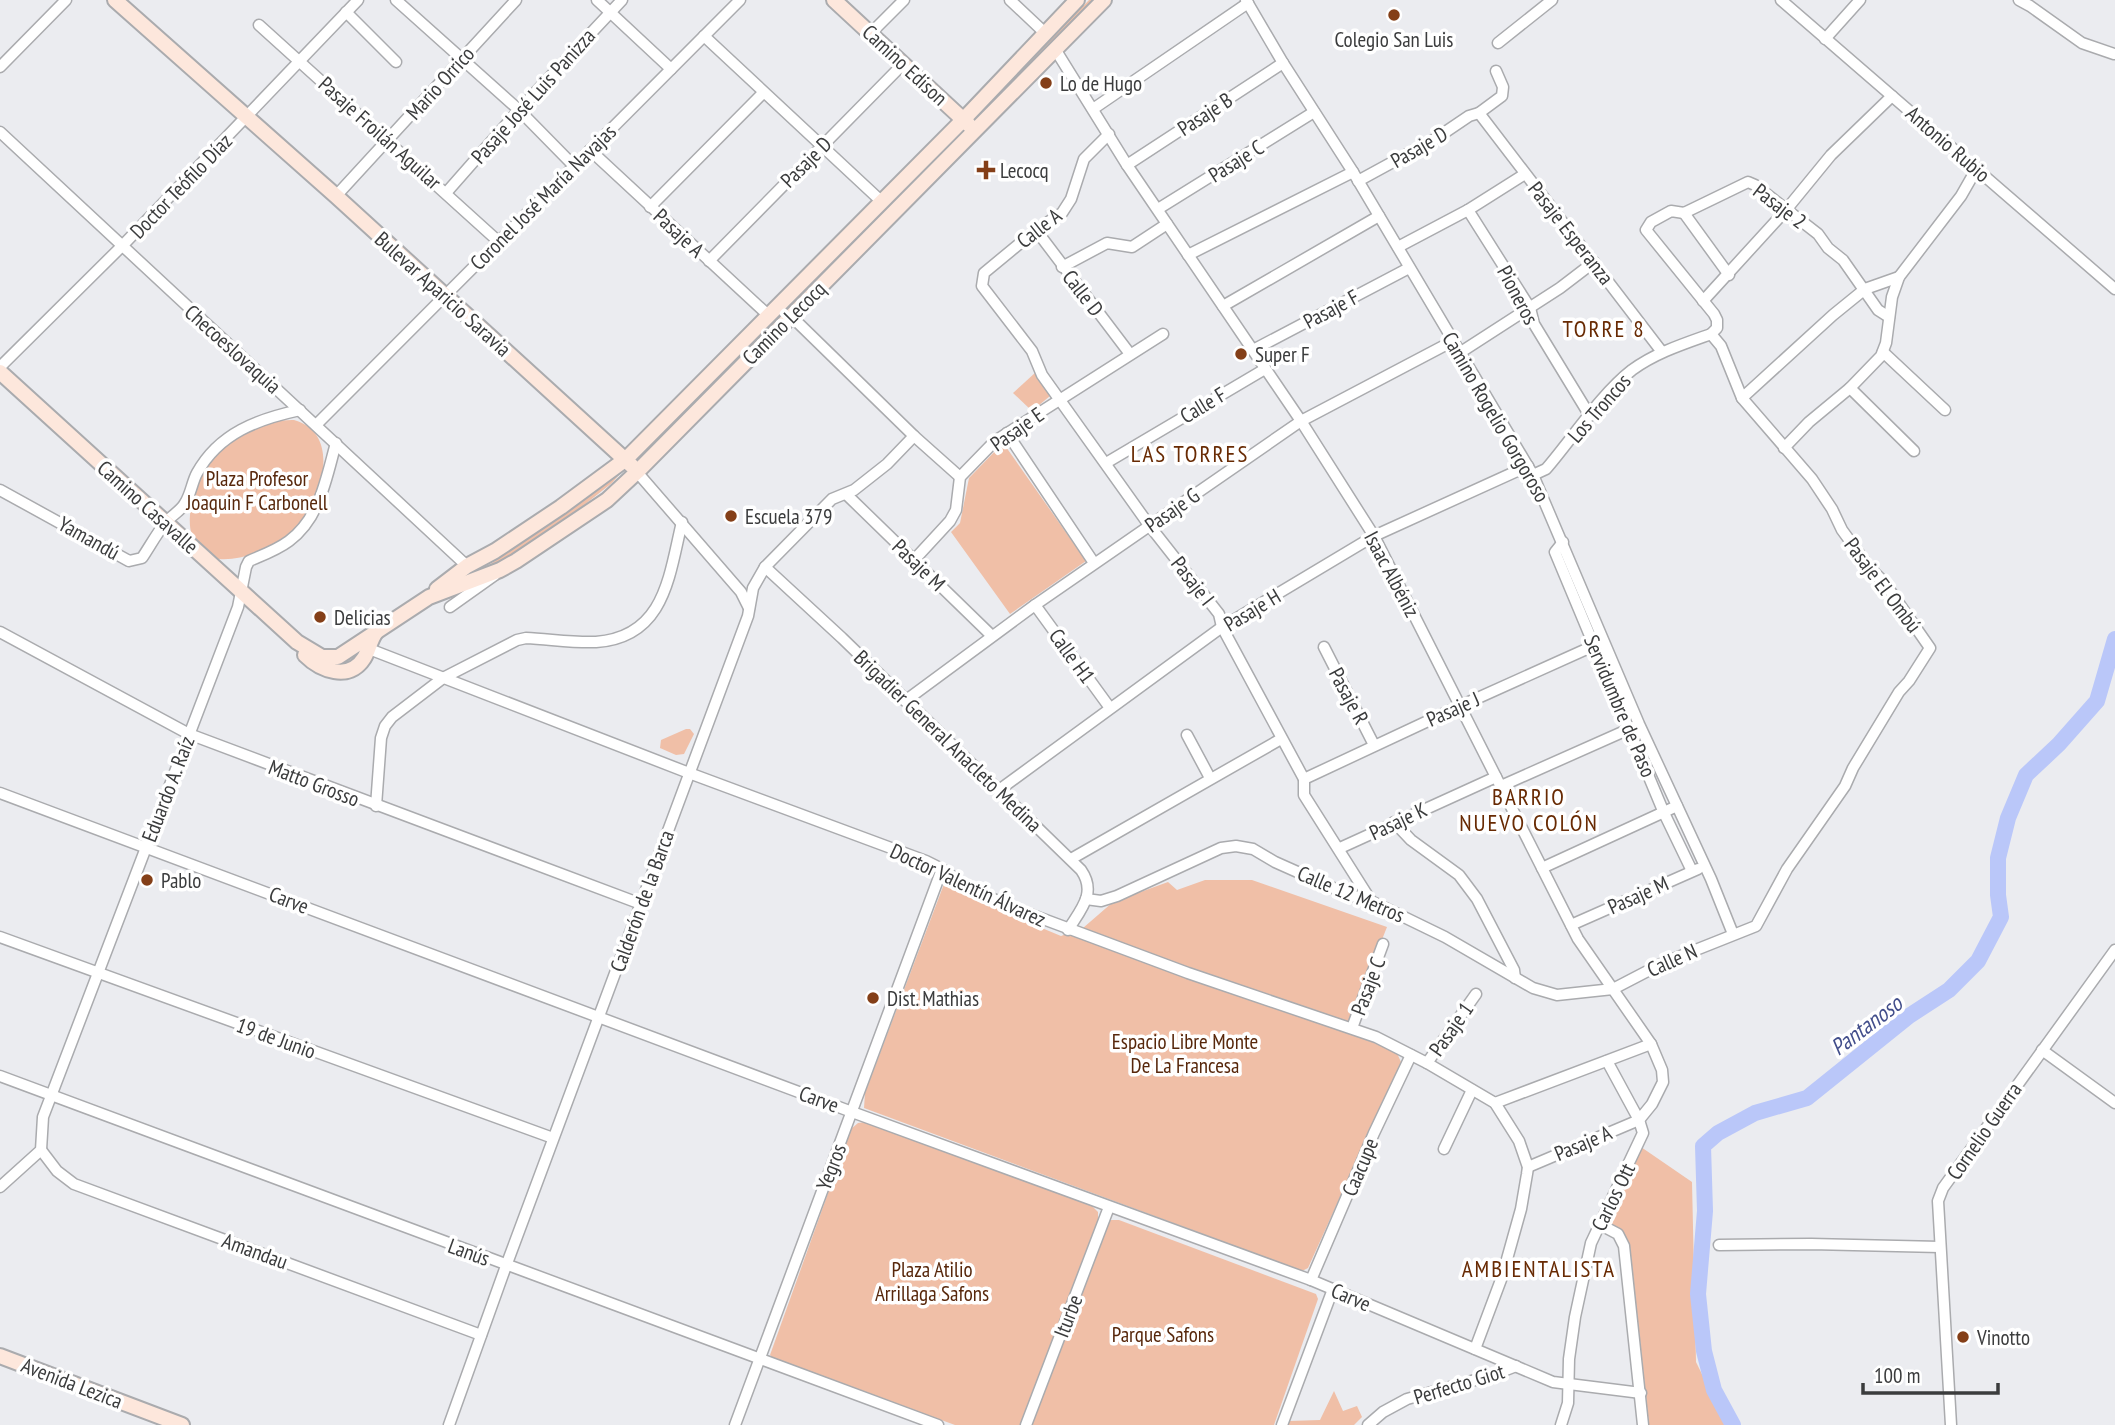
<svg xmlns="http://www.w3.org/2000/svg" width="2115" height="1425" font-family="'PT Sans Narrow',sans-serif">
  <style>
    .green { fill: #f0bfa7 }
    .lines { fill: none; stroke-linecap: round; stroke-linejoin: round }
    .river { stroke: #bac7f9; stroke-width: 16 }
    .street-casing { stroke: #aaabae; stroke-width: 13 }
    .secondary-casing { stroke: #aaabae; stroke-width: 18 }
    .street { stroke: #fff; stroke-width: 10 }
    .secondary { stroke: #fde7dc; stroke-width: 14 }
    .poi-dot { fill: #843f18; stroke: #fff; stroke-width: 2.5 }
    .labels { text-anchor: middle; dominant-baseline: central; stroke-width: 7; stroke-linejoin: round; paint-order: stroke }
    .poi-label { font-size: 21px; fill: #3b3c3d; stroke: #fff; text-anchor: start }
    .street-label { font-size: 21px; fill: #3b3c3d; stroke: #fff }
    .park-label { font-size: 21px; fill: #57270b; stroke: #fff }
    .neighbourhood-label { font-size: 23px; letter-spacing: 2px; fill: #682a03; stroke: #fff }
    .water-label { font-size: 23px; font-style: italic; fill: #424e8b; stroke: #fff }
  </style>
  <rect width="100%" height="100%" fill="#ebecf0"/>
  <g class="green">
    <polygon points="1089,0 1098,0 977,123 973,120"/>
    <polygon points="935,158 913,186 670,429 688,403"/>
    <polygon points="1036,372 1050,396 1032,411 1013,393"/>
    <path d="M294,420C341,433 323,496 300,523C281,545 248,561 219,559C212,558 207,553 201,548C191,540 189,528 190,515C194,462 241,419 294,420Z"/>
    <polygon points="1000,446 1006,447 1086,561 1010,614 951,532 960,523 969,478"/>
    <polygon points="626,467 612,483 574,513 500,565 476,574 610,481"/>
    <polygon points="686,729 690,729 694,734 684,754 676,755 660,748 661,740"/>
    <polygon points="1205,880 1252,880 1387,927 1345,1032 1396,1051 1401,1062 1308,1268 1302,1271 864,1108 865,1093 944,884 951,883 1006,913 1061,936 1083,928 1113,902 1168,882 1177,890"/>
    <polygon points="865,1122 1091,1205 1098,1212 1098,1220 1021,1425 955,1425 774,1359 770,1355 851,1129 858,1123"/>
    <path d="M1641,1147L1692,1182L1696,1362L1727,1425H1649L1630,1247C1625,1231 1611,1227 1608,1217Z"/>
    <polygon points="1109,1220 1119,1220 1316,1294 1318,1299 1274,1425 1030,1425 1106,1222"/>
    <polygon points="1334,1391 1343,1411 1357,1406 1362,1417 1354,1425 1288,1425 1289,1421 1320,1420"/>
  </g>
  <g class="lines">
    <polyline class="river" points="1733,1425 1714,1390 1704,1351 1698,1294 1705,1211 1703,1146 1718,1133 1755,1113 1807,1098 1909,1016 1949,990 1978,961 2001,917 1998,895 1998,858 2008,818 2026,775 2059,744 2097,701 2115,639"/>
    <defs>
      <g id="street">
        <polyline points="396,0 519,110 574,166"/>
        <polyline points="597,0 671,69"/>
        <polyline points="1010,0 1045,33"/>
        <polyline points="1246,0 1283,63 1353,172 1533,475 1639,724 1711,879 1733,934"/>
        <polyline points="1781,0 2115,289"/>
        <polyline points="2019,0 2030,6 2082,43 2114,54"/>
        <polyline points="346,12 396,62"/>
        <polyline points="259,25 499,242"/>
        <polyline points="870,34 904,0"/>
        <polyline points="704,36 881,201"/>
        <polyline points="1825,39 1860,0"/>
        <polyline points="1498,43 1552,0"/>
        <polyline points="1055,49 1127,165 1301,421 1374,536 1578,939 1651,1044 1662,1070 1663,1082 1652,1104 1639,1120 1528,1167"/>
        <polyline points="0,67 66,0"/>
        <polyline points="1093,109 1248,3"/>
        <polyline points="1479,113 1662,352"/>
        <polyline points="0,132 467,566"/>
        <polyline points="1109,134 1084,159 1071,199 1062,213 1036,230 984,273 982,286 1032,351 1042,375 1149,525 1219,614 1222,627 1304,779 1304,795 1371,901"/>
        <polyline points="590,150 768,315"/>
        <polyline points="1127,165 1283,63"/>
        <polyline points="1358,181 1435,139 1469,116 1479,113 1502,96 1503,87 1496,71"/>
        <polyline points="446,193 519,110 622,0"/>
        <polyline points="336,196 516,0"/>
        <polyline points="650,207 763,93"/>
        <polyline points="1158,209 1314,112"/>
        <polyline points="1468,210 1530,308 1534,324 1590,416"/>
        <polyline points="1684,213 1729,275"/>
        <polyline points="1036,230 1130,354"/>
        <polyline points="1398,247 1468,210 1525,174"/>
        <polyline points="1188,255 1353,172"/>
        <polyline points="709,261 903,64"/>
        <polyline points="1062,267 1107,243 1132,247 1167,224"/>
        <polyline points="1703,301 1786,210 1831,155 1892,96"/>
        <polyline points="1223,306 1379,216"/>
        <polyline points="791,316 914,436 960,477"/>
        <polyline points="1253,350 1409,268"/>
        <polyline points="1461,352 1560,288 1594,262"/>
        <polyline points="1883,352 1945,410"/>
        <polyline points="0,367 124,244 358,0"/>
        <polyline points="1850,388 1914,451"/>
        <polyline points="1742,398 1833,315 1865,289 1899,277"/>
        <polyline points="316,425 740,0"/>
        <polyline points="1007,433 1094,563"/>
        <polyline points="1784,448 1809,422 1850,388 1881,356 1886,343 1892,297 1899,277 1961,196 1977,168"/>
        <polyline points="1106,463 1265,369"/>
        <polyline points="637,472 741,592 749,608"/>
        <path d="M1533,475L1546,469C1572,439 1601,394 1632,370C1655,353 1683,344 1711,334L1717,328V320L1714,314L1646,230L1651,222L1671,211L1684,213L1748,182L1755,185L1818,234L1828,248L1843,260L1878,310L1889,317"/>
        <path d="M0,490L129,561L142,558C150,546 157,533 166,522C172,515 181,511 185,503C191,494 192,482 197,473C219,433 258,419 300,410"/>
        <polyline points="846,494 992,636"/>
        <polyline points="1563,542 1555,552 1664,813 1692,871"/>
        <polyline points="914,560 950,521 956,510 960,477 995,441 1163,334"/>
        <path d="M765,567L842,638L1081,870C1097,893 1081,909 1068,930"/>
        <polyline points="1035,605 1110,708"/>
        <polyline points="450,607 495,575"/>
        <polyline points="0,632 189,734 641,904"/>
        <polyline points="364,647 689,773 926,861 942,869 967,887 1011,907 1188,973 1376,1037 1427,1063 1495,1103 1519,1141 1528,1167 1527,1174 1521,1209 1502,1277 1475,1349"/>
        <polyline points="1324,647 1374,745"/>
        <polyline points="905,701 1035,605 1301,421 1453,341"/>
        <polyline points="1187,735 1210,778"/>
        <polyline points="1304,779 1460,706 1600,643"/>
        <polyline points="1501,786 1636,726"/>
        <polyline points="999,790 1222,627 1374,536 1528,466"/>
        <polyline points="0,793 852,1112 1311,1280 1553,1382 1641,1393"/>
        <path d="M376,806L381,738L385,726L392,717L443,678L517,640L526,638C549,639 573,643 596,642C665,637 669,576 682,522"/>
        <polyline points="1394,822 1411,840 1459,875 1477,899 1514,970 1515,978"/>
        <polyline points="1340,848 1496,777"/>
        <polyline points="1071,859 1281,739"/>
        <polyline points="1542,868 1677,806"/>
        <polyline points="1086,899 1101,901 1117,896 1221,848 1236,846 1253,849 1275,862 1349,895 1371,901 1445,937 1533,988 1557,995 1613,989 1663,963 1756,926 1787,869 1845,786 1853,768 1899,692 1909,681 1930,648 1884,582 1869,567 1842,530 1832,509 1812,479 1742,398 1721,346 1711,334"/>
        <polyline points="1571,925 1698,869"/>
        <polyline points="0,937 553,1138"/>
        <polyline points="1352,1028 1383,944"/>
        <polyline points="2042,1050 2115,1103"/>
        <polyline points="1427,1063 1476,994"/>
        <polyline points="0,1076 938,1425"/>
        <polyline points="1495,1103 1651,1044"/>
        <polyline points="1444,1149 1472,1090"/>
        <polyline points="41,1150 57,1171 74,1184 481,1335"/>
        <path d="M0,1187L41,1150L43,1117L238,607L246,567L249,561C263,555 277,550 289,541C320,518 326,479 336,443"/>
        <polyline points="1599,1224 1618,1234 1624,1246 1643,1425"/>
        <polyline points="1719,1245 1811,1244 1940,1247"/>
        <polyline points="1311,1280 1374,1133 1411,1055"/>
        <polyline points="449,1425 506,1266 748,616 753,588 765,567 832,499 854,490 887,464 914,436"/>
        <polyline points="735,1425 942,869"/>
        <polyline points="1026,1425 1109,1207"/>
        <polyline points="1282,1425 1333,1289"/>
        <polyline points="1368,1425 1383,1412 1407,1399 1493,1375 1516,1366"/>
        <polyline points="1561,1425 1568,1403 1569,1359 1575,1317 1591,1243 1643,1133 1639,1120 1607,1061"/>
        <polyline points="1951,1425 1938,1201 1943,1188 2115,950"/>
      </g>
      <g id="secondary">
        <polyline points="115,0 336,196 632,466"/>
        <polyline points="834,0 969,125"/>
        <polyline points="0,372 297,642 322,657 338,657 429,597 500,570 516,561 607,500 637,472 1104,0"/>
        <polyline points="437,589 467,566 495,551 561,507 626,459 963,120 1077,0"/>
        <path d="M305,655C320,670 349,682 364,658C369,650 370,640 376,632"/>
        <polyline points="0,1356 182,1425"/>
      </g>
    </defs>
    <use href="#street" class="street-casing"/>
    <use href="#secondary" class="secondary-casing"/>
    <use href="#street" class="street"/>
    <use href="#secondary" class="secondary"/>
  </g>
  <g class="poi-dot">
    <circle cx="1394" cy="15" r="7"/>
    <circle cx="1046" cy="83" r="7"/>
    <path d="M982.5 159.5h7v7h7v7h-7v7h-7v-7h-7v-7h7z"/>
    <circle cx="1241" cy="354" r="7"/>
    <circle cx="731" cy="516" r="7"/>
    <circle cx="320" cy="617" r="7"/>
    <circle cx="147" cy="880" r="7"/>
    <circle cx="873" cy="998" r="7"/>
    <circle cx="1963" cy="1337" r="7"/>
  </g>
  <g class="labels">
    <g class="poi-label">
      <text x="1394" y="39" text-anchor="middle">Colegio San Luis</text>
      <text x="1060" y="83">Lo de Hugo</text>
      <text x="1000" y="170">Lecocq</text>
      <text x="1255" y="354">Super F</text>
      <text x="745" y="516">Escuela 379</text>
      <text x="334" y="617">Delicias</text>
      <text x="161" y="880">Pablo</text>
      <text x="887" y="998">Dist. Mathias</text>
      <text x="1977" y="1337">Vinotto</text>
    </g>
    <g class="street-label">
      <text transform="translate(905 65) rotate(43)">Camino Edison</text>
      <text transform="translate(440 83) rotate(-48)">Mario Orrico</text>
      <text transform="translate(533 96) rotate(-48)">Pasaje José Luis Panizza</text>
      <text transform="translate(1205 114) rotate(-33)">Pasaje B</text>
      <text transform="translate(380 133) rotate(42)">Pasaje Froilán Aguilar</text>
      <text transform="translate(1948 144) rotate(41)">Antonio Rubio</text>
      <text transform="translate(1419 147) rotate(-30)">Pasaje D</text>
      <text transform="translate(1236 161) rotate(-32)">Pasaje C</text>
      <text transform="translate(806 162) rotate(-45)">Pasaje D</text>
      <text transform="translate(181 186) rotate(-46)">Doctor Teófilo Díaz</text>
      <text transform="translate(543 197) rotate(-45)">Coronel José María Navajas</text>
      <text transform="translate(1780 206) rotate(37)">Pasaje 2</text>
      <text transform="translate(1039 228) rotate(-38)">Calle A</text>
      <text transform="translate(679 233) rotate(43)">Pasaje A</text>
      <text transform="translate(1571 233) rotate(52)">Pasaje Esperanza</text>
      <text transform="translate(1083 293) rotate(52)">Calle D</text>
      <text transform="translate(443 294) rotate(42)">Bulevar Aparicio Saravia</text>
      <text transform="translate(1518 295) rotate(62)">Pioneros</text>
      <text transform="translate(1331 309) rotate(-28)">Pasaje F</text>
      <text transform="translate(784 323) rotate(-45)">Camino Lecocq</text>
      <text transform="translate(233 349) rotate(42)">Checoeslovaquia</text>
      <text transform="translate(1203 405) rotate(-31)">Calle F</text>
      <text transform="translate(1599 408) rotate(-49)">Los Troncos</text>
      <text transform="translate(1496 417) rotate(60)">Camino Rogelio Gorgoroso</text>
      <text transform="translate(1017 429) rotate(-35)">Pasaje E</text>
      <text transform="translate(148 507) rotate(42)">Camino Casavalle</text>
      <text transform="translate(1172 510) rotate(-35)">Pasaje G</text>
      <text transform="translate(89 538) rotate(29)">Yamandú</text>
      <text transform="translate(919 565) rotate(44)">Pasaje M</text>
      <text transform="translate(1392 574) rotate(62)">Isaac Albéniz</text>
      <text transform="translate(1193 581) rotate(52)">Pasaje I</text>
      <text transform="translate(1883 585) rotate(53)">Pasaje El Ombú</text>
      <text transform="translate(1252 610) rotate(-31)">Pasaje H</text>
      <text transform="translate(1072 656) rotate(54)">Calle H1</text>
      <text transform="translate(1349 696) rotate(62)">Pasaje R</text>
      <text transform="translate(1620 706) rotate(67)">Servidumbre de Paso</text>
      <text transform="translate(1453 709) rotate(-24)">Pasaje J</text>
      <text transform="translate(948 741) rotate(44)">Brigadier General Anacleto Medina</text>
      <text transform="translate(314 783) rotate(21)">Matto Grosso</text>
      <text transform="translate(168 789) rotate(-69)">Eduardo A. Raíz</text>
      <text transform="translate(1398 821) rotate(-25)">Pasaje K</text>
      <text transform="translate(968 885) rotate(25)">Doctor Valentín Álvarez</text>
      <text transform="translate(1351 894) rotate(23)">Calle 12 Metros</text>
      <text transform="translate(1638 895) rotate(-24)">Pasaje M</text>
      <text transform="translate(289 900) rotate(21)">Carve</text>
      <text transform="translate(642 901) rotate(-70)">Calderón de la Barca</text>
      <text transform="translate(1672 960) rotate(-24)">Calle N</text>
      <text transform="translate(1368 986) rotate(-69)">Pasaje C</text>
      <text transform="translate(1451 1029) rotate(-55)">Pasaje 1</text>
      <text transform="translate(276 1038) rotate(20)">19 de Junio</text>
      <text transform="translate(819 1099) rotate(20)">Carve</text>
      <text transform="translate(1984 1131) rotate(-55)">Cornelio Guerra</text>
      <text transform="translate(1583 1143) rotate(-23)">Pasaje A</text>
      <text transform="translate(831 1167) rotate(-69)">Yegros</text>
      <text transform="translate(1360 1167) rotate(-67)">Caacupe</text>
      <text transform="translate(1613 1197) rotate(-64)">Carlos Ott</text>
      <text transform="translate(255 1251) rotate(20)">Amandau</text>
      <text transform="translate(469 1252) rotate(20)">Lanús</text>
      <text transform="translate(1351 1297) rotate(23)">Carve</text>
      <text transform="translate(1068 1316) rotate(-69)">Iturbe</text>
      <text transform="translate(72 1383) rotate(21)">Avenida Lezica</text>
      <text transform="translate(1459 1384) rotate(-17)">Perfecto Giot</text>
    </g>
    <g class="park-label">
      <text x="257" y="478">Plaza Profesor<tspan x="257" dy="24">Joaquin F Carbonell</tspan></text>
      <text x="1185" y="1041">Espacio Libre Monte<tspan x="1185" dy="24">De La Francesa</tspan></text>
      <text x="932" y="1269">Plaza Atilio<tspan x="932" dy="24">Arrillaga Safons</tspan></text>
      <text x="1163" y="1334">Parque Safons</text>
    </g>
    <g class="neighbourhood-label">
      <text x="1604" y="328">TORRE 8</text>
      <text x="1190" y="453">LAS TORRES</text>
      <text x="1529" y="796">BARRIO<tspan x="1529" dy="26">NUEVO COLÓN</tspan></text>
      <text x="1539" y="1268">AMBIENTALISTA</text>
    </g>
    <g class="water-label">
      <text transform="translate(1866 1025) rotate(-37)">Pantanoso</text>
    </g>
  </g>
  <path d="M1863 1383v10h135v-10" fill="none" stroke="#3b3c3d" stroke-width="3.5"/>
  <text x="1874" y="1383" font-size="21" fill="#3b3c3d" stroke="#ffffff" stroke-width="5" paint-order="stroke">100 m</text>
</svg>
